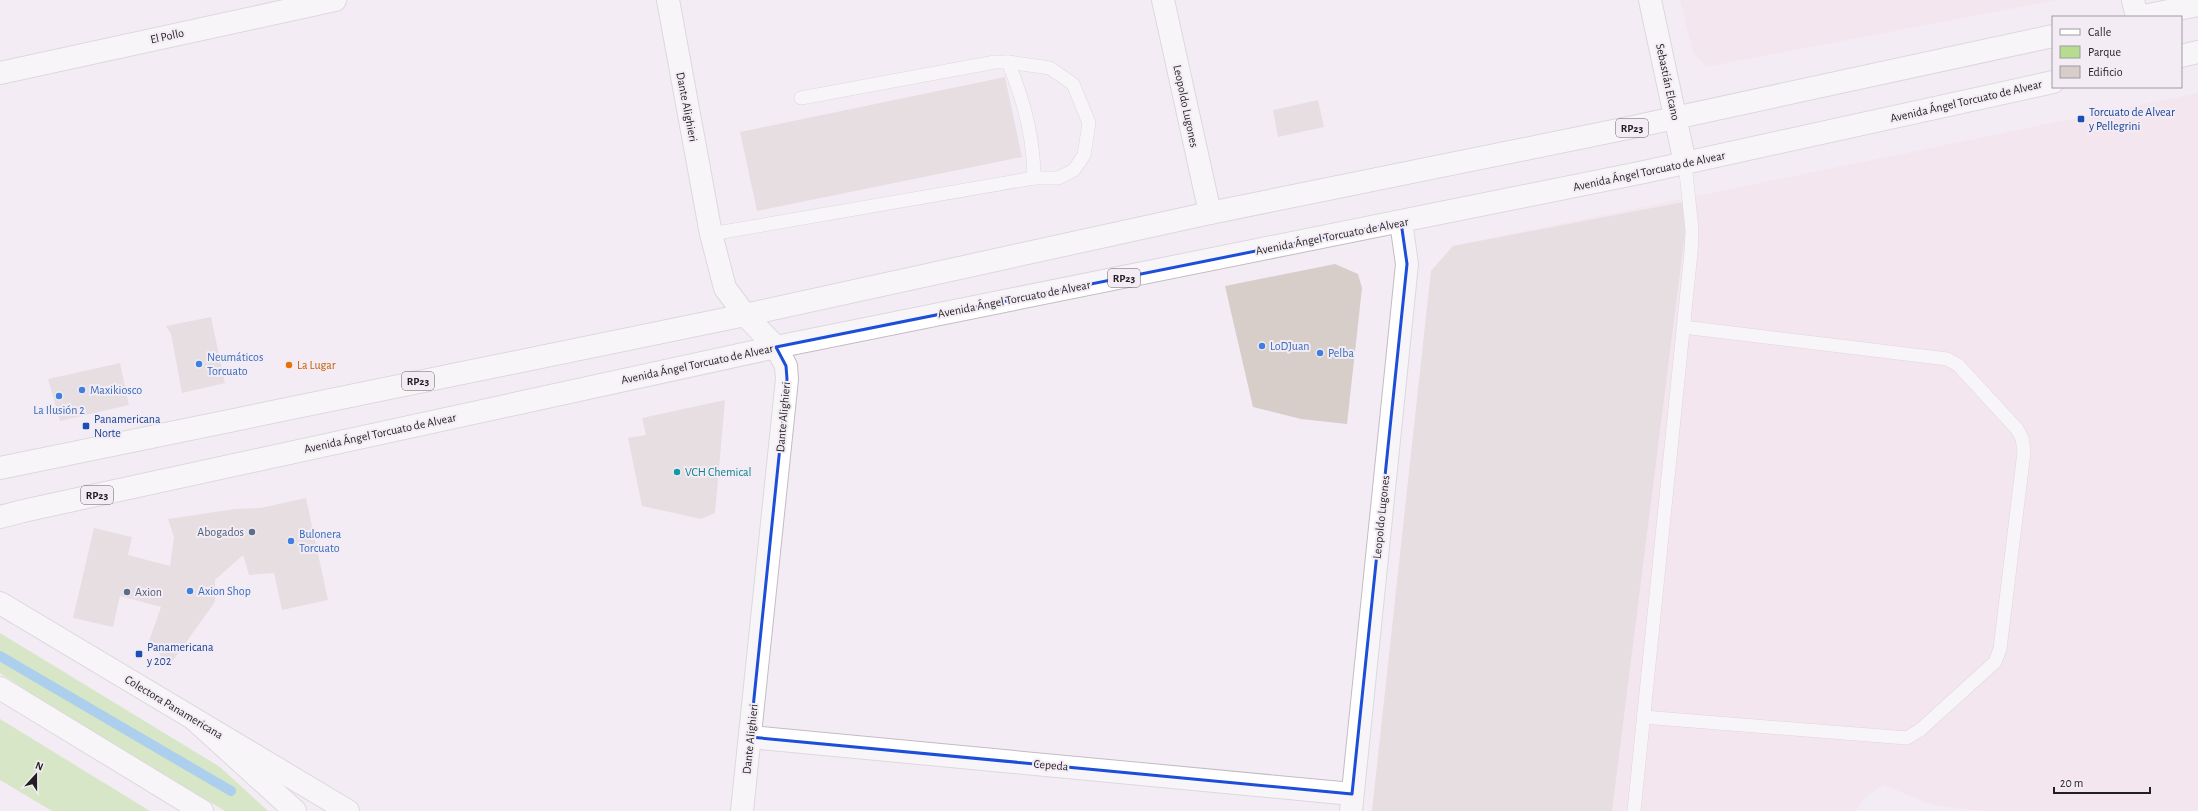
<svg xmlns="http://www.w3.org/2000/svg" width="2198" height="811" font-family="'Alegreya Sans',sans-serif">
  <style>
    .industrial { fill: #f6dde7 }
    .green { fill: #b6dd8f }
    .lines { fill: none; stroke-linecap: round; stroke-linejoin: round }
    .stream { stroke: #54aae5; stroke-width: 10 }
    .building { fill: #d7cdc9 }
    .lane-casing { stroke: #c3bcc3; stroke-width: 14 }
    .street-casing { stroke: #c3bcc3; stroke-width: 24 }
    .secondary-casing { stroke: #c3bcc3; stroke-width: 24 }
    .primary-casing { stroke: #c3bcc3; stroke-width: 24 }
    .highway-casing { stroke: #c3bcc3; stroke-width: 24 }
    .lane { stroke: #fff; stroke-width: 13 }
    .street { stroke: #fff; stroke-width: 22 }
    .secondary { stroke: #fff; stroke-width: 22 }
    .primary { stroke: #fff; stroke-width: 22 }
    .highway { stroke: #fff; stroke-width: 22 }
    .marked { fill: none; stroke: #1d4ed8; stroke-width: 3; stroke-linejoin: round }
    .transit-dot { fill: #1a4fb4; stroke: #f3ecf4; stroke-width: 1.5 }
    .shop-dot { fill: #3f7fe0; stroke: #f3ecf4; stroke-width: 1.5 }
    .food-dot { fill: #e8710a; stroke: #f3ecf4; stroke-width: 1.5 }
    .culture-dot { fill: #0f9aa8; stroke: #f3ecf4; stroke-width: 1.5 }
    .service-dot { fill: #5c6f8a; stroke: #f3ecf4; stroke-width: 1.5 }
    .labels { text-anchor: middle; dominant-baseline: central; stroke-width: 4; stroke-linejoin: round; paint-order: stroke }
    .shield { fill: #f3ecf4; stroke: #615c61; stroke-width: 1 }
    .shield-label { font-size: 11px; font-weight: bold; fill: #221f22 }
    .street-label { font-size: 12px; fill: #221f22; stroke: #f3ecf4 }
    .transit-label { font-size: 12px; fill: #164399; stroke: #f3ecf4; text-anchor: start }
    .shop-label { font-size: 12px; fill: #366cbe; stroke: #f3ecf4; text-anchor: start }
    .food-label { font-size: 12px; fill: #c56008; stroke: #f3ecf4; text-anchor: start }
    .culture-label { font-size: 12px; fill: #0d838f; stroke: #f3ecf4; text-anchor: start }
    .service-label { font-size: 12px; fill: #4e5e75; stroke: #f3ecf4; text-anchor: end }
  </style>
  <rect width="100%" height="100%" fill="#f3ecf4"/>
  <g class="industrial">
    <polygon points="1680,0 2057,0 1706,67 1693,53"/>
    <polygon points="2198,93 2198,811 1983,811 1935,806 1883,785 1864,798 1856,811 1372,811 1431,271 1453,246"/>
  </g>
  <g class="green">
    <polygon points="0,633 220,767 268,811 225,811 70,719 0,673"/>
    <polygon points="0,719 150,811 52,811 0,780"/>
  </g>
  <g class="lines">
    <polyline class="stream" points="0,656 231,791"/>
  </g>
  <g class="building">
    <polygon points="1005,77 1022,157 757,211 740,132"/>
    <polygon points="1318,100 1324,127 1278,137 1273,110"/>
    <polygon points="1689,201 1612,811 1372,811 1431,271 1453,246"/>
    <polygon points="1335,264 1358,274 1362,288 1347,424 1301,419 1253,407 1225,286"/>
    <polygon points="211,317 225,383 182,393 171,334 166,326"/>
    <polygon points="120,363 129,405 60,421 48,379"/>
    <polygon points="725,400 715,513 701,519 642,506 628,438 646,435 642,418"/>
    <polygon points="306,498 328,600 282,610 274,573 249,575 243,555 215,580 215,602 169,666 149,641 161,607 120,596 113,627 73,618 94,528 132,537 128,555 170,566 174,537 168,519 235,509 260,508"/>
  </g>
  <g class="lines">
    <defs>
      <g id="lane">
        <polyline points="1008,62 1050,68 1073,84 1089,123 1084,155 1074,170 1058,178 1034,178"/>
        <path d="M711,234L1034,178C1034,140 1023,98 1008,62H995L801,98"/>
        <polyline points="1643,717 1907,738 1920,730 1995,662 2000,649 2024,452 2022,438 2017,429 1958,365 1947,359 1683,327"/>
        <polyline points="1634,811 1691,252 1692,230 1685,163"/>
      </g>
      <g id="street">
        <polyline points="668,0 711,234 725,288 745,315 776,347 786,366 787,379 742,811"/>
        <polyline points="1163,0 1210,213"/>
        <polyline points="1650,0 1685,163"/>
        <polyline points="2133,0 2137,17"/>
        <polyline points="0,73 335,0"/>
        <polyline points="750,737 1352,794"/>
        <polyline points="1351,811 1407,264 1401,222"/>
      </g>
      <polyline id="secondary" points="0,603 348,811"/>
      <g id="primary">
        <polyline points="2139,17 2198,5"/>
        <polyline points="2181,56 2198,52"/>
        <polyline points="0,468 745,315 1210,213 1633,127 2053,36"/>
        <polyline points="0,517 23,511 776,347 1644,172 2053,82"/>
      </g>
      <g id="highway">
        <polyline points="0,688 202,811"/>
        <polyline points="196,721 295,811"/>
      </g>
    </defs>
    <use href="#lane" class="lane-casing"/>
    <use href="#street" class="street-casing"/>
    <use href="#secondary" class="secondary-casing"/>
    <use href="#primary" class="primary-casing"/>
    <use href="#highway" class="highway-casing"/>
    <use href="#lane" class="lane"/>
    <use href="#street" class="street"/>
    <use href="#secondary" class="secondary"/>
    <use href="#primary" class="primary"/>
    <use href="#highway" class="highway"/>
  </g>
  <path d="M0 0H2198V811H0ZM1401,222L1407,264L1352,794L750,737L787,379L786,366L776,347Z" fill="#f3ecf4" fill-opacity=".55" fill-rule="evenodd"/>
  <path class="marked" d="M1401,222L1407,264L1352,794L750,737L787,379L786,366L776,347Z"/>
  <g class="transit-dot">
    <rect x="2077" y="115" width="8" height="8" rx="2"/>
    <rect x="82" y="422" width="8" height="8" rx="2"/>
    <rect x="135" y="650" width="8" height="8" rx="2"/>
  </g>
  <g class="shop-dot">
    <circle cx="1262" cy="346" r="4"/>
    <circle cx="1320" cy="353" r="4"/>
    <circle cx="199" cy="364" r="4"/>
    <circle cx="82" cy="390" r="4"/>
    <circle cx="59" cy="396" r="4"/>
    <circle cx="291" cy="541" r="4"/>
    <circle cx="190" cy="591" r="4"/>
  </g>
  <circle class="food-dot" cx="289" cy="365" r="4"/>
  <circle class="culture-dot" cx="677" cy="472" r="4"/>
  <g class="service-dot">
    <circle cx="252" cy="532" r="4"/>
    <circle cx="127" cy="592" r="4"/>
  </g>
  <g class="labels">
    <g class="shield">
      <rect x="1616" y="119" width="32" height="18" rx="3"/>
      <rect x="1108" y="269" width="32" height="18" rx="3"/>
      <rect x="402" y="372" width="32" height="18" rx="3"/>
      <rect x="81" y="486" width="32" height="18" rx="3"/>
    </g>
    <g class="shield-label">
      <text x="1632" y="128">RP23</text>
      <text x="1124" y="278">RP23</text>
      <text x="418" y="381">RP23</text>
      <text x="97" y="495">RP23</text>
    </g>
    <g class="street-label">
      <text transform="translate(167 36) rotate(-12)">El Pollo</text>
      <text transform="translate(1668 82) rotate(78)">Sebastián Elcano</text>
      <text transform="translate(1966 101) rotate(-13)">Avenida Ángel Torcuato de Alvear</text>
      <text transform="translate(1186 106) rotate(78)">Leopoldo Lugones</text>
      <text transform="translate(687 107) rotate(79)">Dante Alighieri</text>
      <text transform="translate(1649 171) rotate(-12)">Avenida Ángel Torcuato de Alvear</text>
      <text transform="translate(1332 236) rotate(-11)">Avenida Ángel Torcuato de Alvear</text>
      <text transform="translate(1014 299) rotate(-11)">Avenida Ángel Torcuato de Alvear</text>
      <text transform="translate(697 364) rotate(-12)">Avenida Ángel Torcuato de Alvear</text>
      <text transform="translate(783 417) rotate(-85)">Dante Alighieri</text>
      <text transform="translate(380 433) rotate(-12)">Avenida Ángel Torcuato de Alvear</text>
      <text transform="translate(1381 517) rotate(-84)">Leopoldo Lugones</text>
      <text transform="translate(174 707) rotate(31)">Colectora Panamericana</text>
      <text transform="translate(750 739) rotate(-84)">Dante Alighieri</text>
      <text transform="translate(1051 765) rotate(5)">Cepeda</text>
    </g>
    <g class="transit-label">
      <text x="2089" y="112">Torcuato de Alvear<tspan x="2089" dy="14">y Pellegrini</tspan></text>
      <text x="94" y="419">Panamericana<tspan x="94" dy="14">Norte</tspan></text>
      <text x="147" y="647">Panamericana<tspan x="147" dy="14">y 202</tspan></text>
    </g>
    <g class="shop-label">
      <text x="1270" y="346">LoDJuan</text>
      <text x="1328" y="353">Pelba</text>
      <text x="207" y="357">Neumáticos<tspan x="207" dy="14">Torcuato</tspan></text>
      <text x="90" y="390">Maxikiosco</text>
      <text x="59" y="410" text-anchor="middle">La Ilusión 2</text>
      <text x="299" y="534">Bulonera<tspan x="299" dy="14">Torcuato</tspan></text>
      <text x="198" y="591">Axion Shop</text>
    </g>
    <g class="food-label">
      <text x="297" y="365">La Lugar</text>
    </g>
    <g class="culture-label">
      <text x="685" y="472">VCH Chemical</text>
    </g>
    <g class="service-label">
      <text x="244" y="532">Abogados</text>
      <text x="135" y="592" text-anchor="start">Axion</text>
    </g>
  </g>
  <rect x="2052" y="16" width="130" height="72" fill="#f3ecf4" stroke="#9f9aa0"/>
  <rect x="2060" y="29" width="20" height="6" fill="#ffffff" stroke="#9f9aa0"/>
  <text x="2088" y="36" font-size="12" fill="#221f22">Calle</text>
  <rect x="2060" y="46" width="20" height="12" fill="#b6dd8f" stroke="#9f9aa0"/>
  <text x="2088" y="56" font-size="12" fill="#221f22">Parque</text>
  <rect x="2060" y="66" width="20" height="12" fill="#d7cdc9" stroke="#9f9aa0"/>
  <text x="2088" y="76" font-size="12" fill="#221f22">Edificio</text>
  <g transform="translate(36 775) rotate(21)" stroke="#f3ecf4" stroke-width="3" paint-order="stroke">
  <path d="M0-3L7 15L0 10L-7 15Z" fill="#221f22"/>
  <text y="-6" font-size="11" font-weight="bold" text-anchor="middle" fill="#221f22">N</text>
  </g>
  <path d="M2054 787v6h96v-6" fill="none" stroke="#221f22" stroke-width="2"/>
  <text x="2060" y="787" font-size="12" fill="#221f22" stroke="#f3ecf4" stroke-width="3" paint-order="stroke">20 m</text>
</svg>
